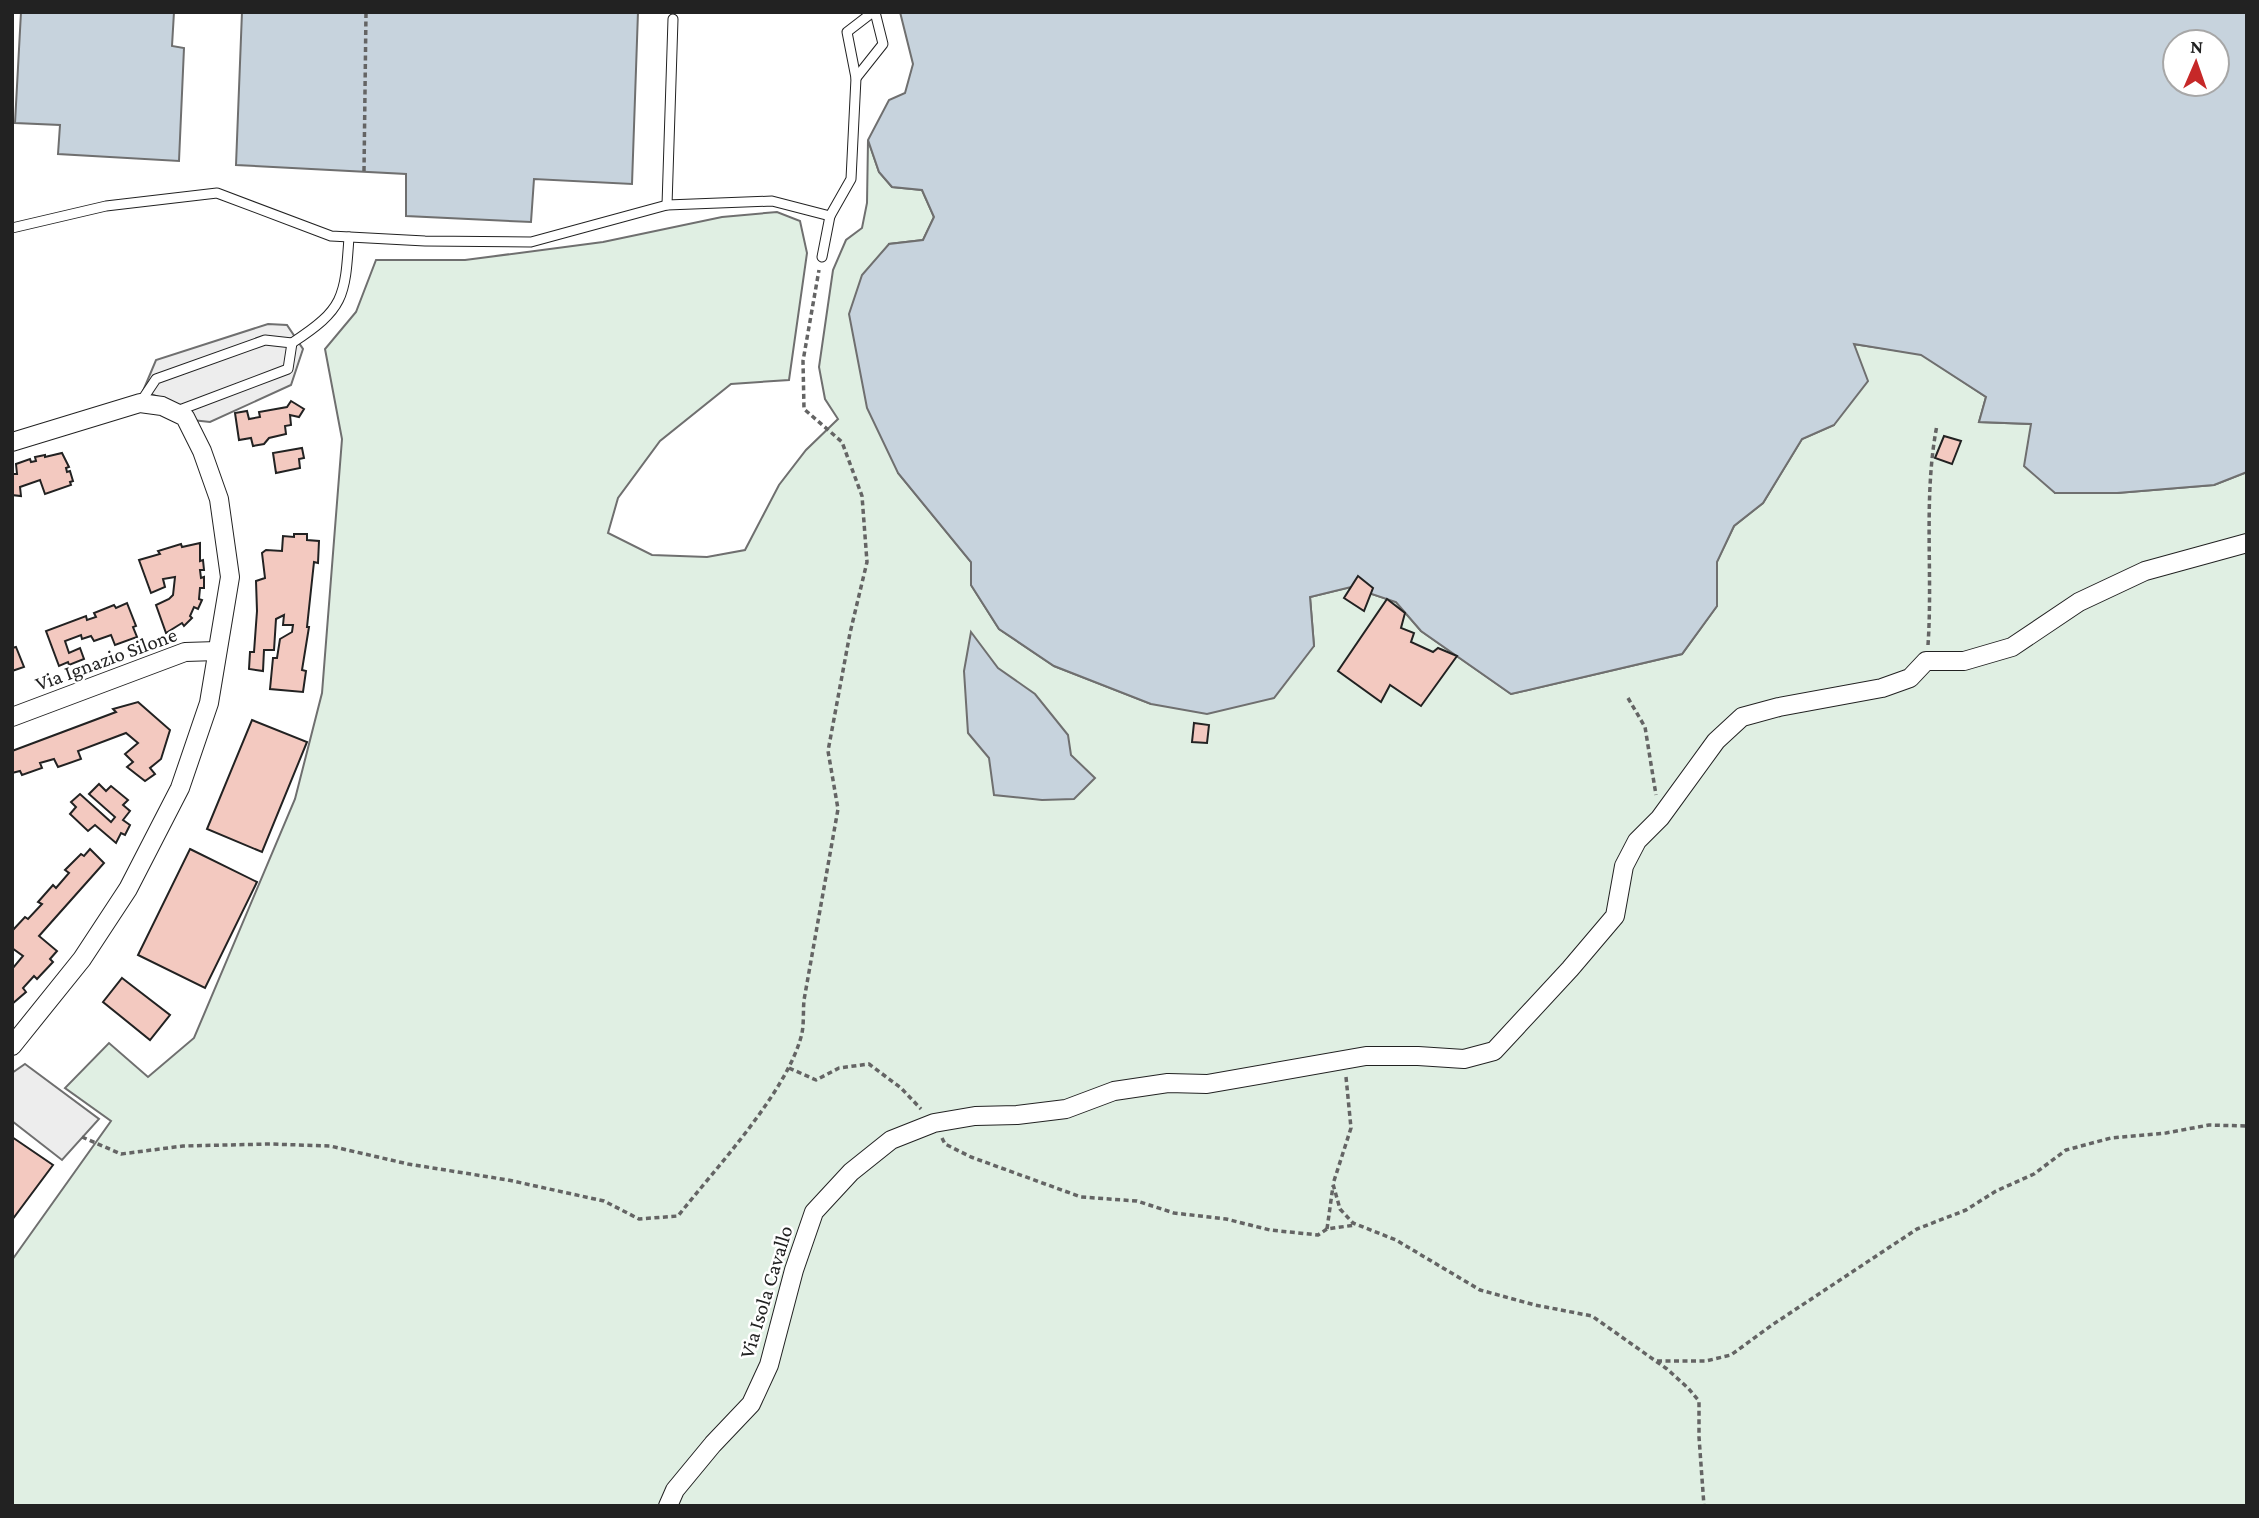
<svg xmlns="http://www.w3.org/2000/svg" width="2259" height="1518" font-family="'Crimson Pro',serif">
  <style>
    .green { fill: #e0efe3; stroke: #6f6f6f; stroke-width: 2 }
    .parking { fill: #ededed; stroke: #6f6f6f; stroke-width: 2 }
    .water { fill: #c7d3dd; stroke: #6f6f6f; stroke-width: 2; fill-rule: evenodd }
    .building { fill: #f3c9c0; stroke: #222; stroke-width: 2 }
    .lines { fill: none; stroke-linecap: round; stroke-linejoin: round }
    .service-casing { stroke: #222; stroke-width: 11 }
    .minor-casing { stroke: #222; stroke-width: 20 }
    .path { stroke: #646464; stroke-width: 3.5; stroke-dasharray: 5 3.5; stroke-linecap: butt }
    .service { stroke: #fff; stroke-width: 9 }
    .minor { stroke: #fff; stroke-width: 18 }
    .labels { text-anchor: middle; dominant-baseline: central; stroke-width: 5; stroke-linejoin: round; paint-order: stroke }
    .street-label { font-size: 21px; fill: #222; stroke: #fff }
  </style>
  <rect width="100%" height="100%" fill="#fff"/>
  <polygon class="green" points="868,140 879,172 892,187 922,190 934,217 923,240 889,244 898,473 971,562 971,585 999,629 1054,666 1151,704 1314,646 1310,597 1351,587 1396,602 1421,631 1511,694 1682,654 1717,606 1717,561 1734,526 1763,503 1802,439 1834,425 1853,344 1921,354 1986,397 1979,422 2031,424 2055,493 2117,493 2214,485 2247,472 2247,1506 12,1506 12,1260 111,1121 65,1088 109,1043 148,1077 194,1038 295,799 322,693 342,439 325,349 356,312 376,260 465,260 603,242 722,217 777,212 800,221 807,253 789,380 731,384 660,441 618,498 608,533 652,555 707,557 745,550 779,485 806,450 838,419 825,399 819,367 833,270 846,240 862,228 867,203"/>
  <g class="parking">
    <polygon points="268,324 287,325 303,349 291,385 210,422 192,420 172,402 143,391 156,360"/>
    <polygon points="25,1064 99,1119 62,1160 12,1121 12,1073"/>
  </g>
  <g class="water">
    <polygon points="21,12 174,12 172,46 184,48 179,161 58,154 60,125 15,123"/>
    <polygon points="242,12 638,12 632,184 534,179 531,222 406,216 406,174 236,165"/>
    <path d="M900,12H2247V472L2214,485L2117,493H2055L2024,466L2031,424L1979,422L1986,397L1921,355L1854,344L1868,381L1834,425L1802,439L1763,503L1734,526L1717,562V606L1682,654L1511,694L1421,631L1396,602L1351,587L1310,597L1314,646L1274,698L1207,714L1151,704L1054,666L999,629L971,585V562L898,473L867,408L849,314L862,275L889,244L923,240L934,217L922,190L892,187L879,172L868,140L889,100L905,93L913,64ZM2175,42H2217V84H2175Z"/>
    <polygon points="971,632 998,668 1035,694 1068,735 1071,755 1095,778 1074,799 1042,800 994,795 989,758 968,733 964,671"/>
  </g>
  <g class="building">
    <polygon points="291,401 304,409 299,417 290,415 291,425 285,426 286,434 269,438 264,444 253,446 251,438 239,440 235,413 247,411 249,419 260,417 259,412 287,407"/>
    <polygon points="1944,436 1961,441 1952,464 1935,458"/>
    <polygon points="302,448 304,458 299,459 300,468 276,473 273,453"/>
    <polygon points="62,453 69,467 66,468 67,472 70,471 73,481 70,482 71,485 45,494 40,480 20,487 21,496 12,495 12,474 17,474 16,464 30,459 31,462 36,461 35,457 45,455 45,457"/>
    <polygon points="294,534 307,534 307,540 319,541 318,563 314,562 307,627 309,627 302,670 306,671 303,692 270,689 273,658 277,658 280,639 292,632 293,625 283,625 284,615 276,619 274,650 264,650 263,671 249,669 250,652 254,652 257,611 256,581 265,578 262,553 266,550 282,551 283,536 294,537"/>
    <polygon points="200,543 200,561 203,560 204,570 200,570 201,578 204,577 204,588 200,588 199,599 202,600 198,609 194,607 190,616 192,618 184,626 182,623 166,633 156,605 169,599 173,595 175,577 163,579 165,587 151,593 139,560 160,554 158,551 181,544 182,547"/>
    <polygon points="1358,576 1373,588 1364,611 1344,598"/>
    <polygon points="1387,599 1405,613 1401,628 1414,633 1411,642 1433,652 1438,648 1457,656 1421,706 1390,685 1381,702 1338,671"/>
    <polygon points="127,603 136,626 133,627 137,637 115,645 111,635 94,641 91,636 82,639 81,635 65,641 69,653 80,648 84,659 69,665 68,662 59,666 46,631 86,616 87,620 96,617 94,613 114,605 116,608"/>
    <polygon points="16,647 24,667 12,671 12,648"/>
    <polygon points="138,702 170,730 161,759 150,768 155,774 145,781 127,767 133,762 125,754 138,743 126,733 78,751 81,759 58,767 54,759 40,763 42,768 22,775 20,771 12,773 12,751 116,712 113,709"/>
    <polygon points="252,720 307,742 262,852 207,829"/>
    <polygon points="1194,723 1209,725 1207,743 1192,742"/>
    <polygon points="99,784 106,791 111,786 128,800 123,805 130,811 123,820 130,825 125,835 121,833 116,843 95,825 88,831 70,814 76,807 71,802 80,794 111,822 115,817 89,794"/>
    <polygon points="90,849 104,863 39,936 57,951 50,959 53,962 37,979 34,976 23,988 26,992 12,1004 12,969 23,956 12,948 12,931 25,917 28,919 42,904 38,902 53,885 56,888 69,873 65,870 81,854 84,856"/>
    <polygon points="190,849 257,882 205,988 138,955"/>
    <polygon points="122,978 170,1015 150,1040 103,1002"/>
    <polygon points="12,1137 53,1165 12,1220"/>
  </g>
  <g class="lines">
    <defs>
      <g id="service">
        <polyline points="856,78 883,44 875,12"/>
        <polyline points="667,205 673,19"/>
        <polyline points="830,216 851,179 856,78 847,32 873,12"/>
        <polyline points="12,228 106,206 217,193 331,236 425,241 531,242 667,205 772,201 830,216 822,257"/>
        <path d="M292,343C344,309 345,298 349,237"/>
        <polyline points="140,403 156,379 265,340 292,343 288,369 177,411"/>
      </g>
      <g id="minor">
        <polyline points="12,442 140,403 162,406 185,417 202,451 219,499 230,577 209,703 180,788 128,889 82,959 12,1046"/>
        <polyline points="12,717 185,652 217,651"/>
        <polyline points="668,1506 675,1490 713,1444 751,1404 769,1365 794,1270 814,1212 851,1172 891,1140 934,1123 975,1116 1017,1115 1066,1109 1114,1091 1168,1083 1207,1084 1366,1056 1418,1056 1464,1059 1494,1051 1570,969 1615,916 1624,866 1637,841 1660,818 1716,741 1742,717 1779,707 1882,688 1910,678 1926,661 1964,661 2012,647 2079,602 2145,571 2247,543"/>
      </g>
    </defs>
    <use href="#service" class="service-casing"/>
    <use href="#minor" class="minor-casing"/>
    <g class="path">
      <polyline points="364,171 366,12"/>
      <path d="M1928,645C1933,572 1923,497 1937,425"/>
      <polyline points="1628,698 1645,727 1656,795"/>
      <polyline points="789,1068 816,1080 839,1068 869,1064 901,1088 921,1109"/>
      <polyline points="1346,1077 1351,1128 1333,1184 1340,1209 1353,1223 1396,1240 1480,1290 1535,1305 1592,1316 1667,1369 1688,1388 1699,1401 1699,1437 1704,1506"/>
      <path d="M82,1137L121,1154L183,1146L270,1144L330,1146L408,1164L508,1180L604,1201L639,1219L678,1216C715,1169 789,1090 802,1033C804,1023 803,1011 804,1000L838,809L828,751L850,633L867,562L862,496L842,442L804,409L803,361L819,270"/>
      <polyline points="942,1138 945,1144 971,1157 1081,1197 1137,1201 1174,1213 1226,1219 1270,1230 1318,1235 1327,1229 1355,1225"/>
      <polyline points="1327,1229 1333,1186"/>
      <polyline points="1657,1361 1706,1361 1731,1355 1772,1325 1917,1229 1966,1210 1996,1191 2034,1174 2066,1150 2111,1138 2166,1133 2209,1125 2247,1126"/>
    </g>
    <use href="#service" class="service"/>
    <use href="#minor" class="minor"/>
  </g>
  <g class="labels">
    <g class="street-label">
      <text transform="translate(106 659) rotate(-20)">Via Ignazio Silone</text>
      <text transform="translate(766 1292) rotate(-73)">Via Isola Cavallo</text>
    </g>
  </g>
  <rect width="2259" height="1518" fill="none" stroke="#222222" stroke-width="28"/>
  <g transform="translate(2196 63) rotate(2)"><circle r="33" fill="#ffffff" stroke="#a7a7a7" stroke-width="2"/>
  <path d="M0-5L12 26L0 18L-12 26Z" fill="#c62828"/>
  <text y="-10" font-size="19" font-weight="bold" text-anchor="middle" fill="#222222">N</text>
  </g>
</svg>
